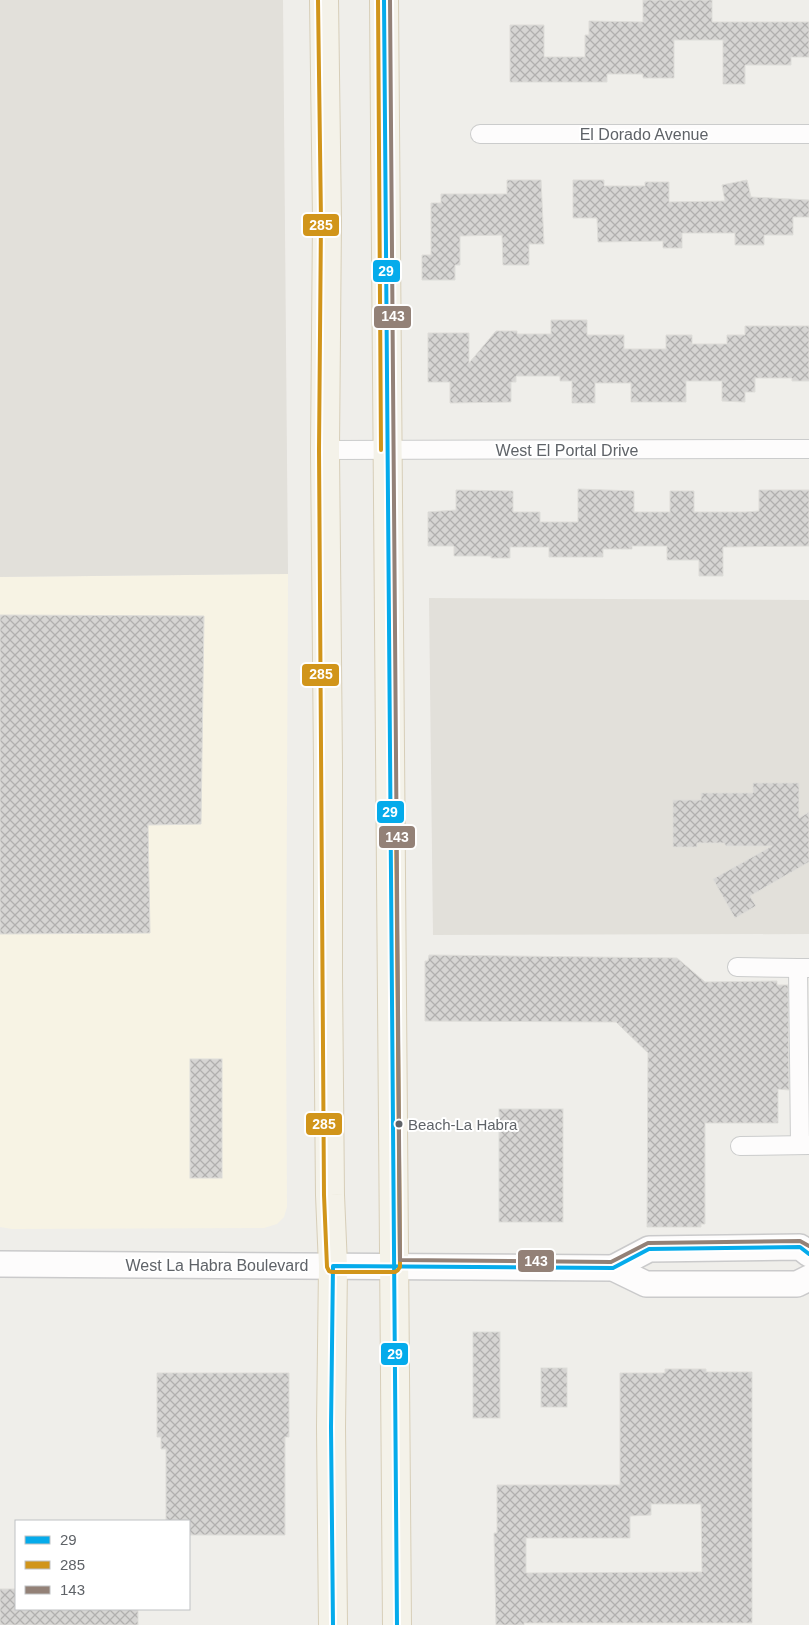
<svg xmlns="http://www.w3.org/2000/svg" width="809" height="1625" font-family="Arial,sans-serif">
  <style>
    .commercial { fill: #f7f3e4 }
    .education { fill: #e2e0da }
    .building { fill: url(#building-cross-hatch); stroke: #deddd9; fill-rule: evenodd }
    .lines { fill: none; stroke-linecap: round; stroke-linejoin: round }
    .minor-casing { stroke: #cbcccc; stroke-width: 20 }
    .secondary-casing { stroke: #cacacb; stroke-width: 28 }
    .primary-casing { stroke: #d7ceb8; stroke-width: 30 }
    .minor { stroke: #fdfcfc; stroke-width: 18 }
    .secondary { stroke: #fdfcfc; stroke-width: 25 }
    .primary { stroke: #f4f2e9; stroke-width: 28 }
    .bus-1-casing { stroke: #fff; stroke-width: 8 }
    .bus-2-casing { stroke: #fff; stroke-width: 8 }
    .bus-3-casing { stroke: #fff; stroke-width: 8 }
    .bus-1 { stroke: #05abeb; stroke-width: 4 }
    .bus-2 { stroke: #d1951a; stroke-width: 4 }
    .bus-3 { stroke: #938177; stroke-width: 4 }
    .bus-dot { fill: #5f6368; stroke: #fff; stroke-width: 2 }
    .labels { text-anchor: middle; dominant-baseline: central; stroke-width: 4; stroke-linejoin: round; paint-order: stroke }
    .bus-label { font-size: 15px; fill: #5f6368; stroke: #fff; text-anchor: start }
    .street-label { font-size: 16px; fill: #5f6368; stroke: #fff }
    .line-badge { stroke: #fff; stroke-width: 2 }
    .badge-label { font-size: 14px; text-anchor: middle; font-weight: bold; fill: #fff }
  </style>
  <defs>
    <pattern id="building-cross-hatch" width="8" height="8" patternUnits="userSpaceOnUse" patternTransform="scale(1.25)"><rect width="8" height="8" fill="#d6d5d3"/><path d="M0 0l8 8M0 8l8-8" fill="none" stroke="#b1b0af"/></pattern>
  </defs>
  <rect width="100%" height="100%" fill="#efeeea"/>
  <polygon class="commercial" points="288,574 286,1014 287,1207 284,1217 277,1224 264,1228 12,1229 0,1227 0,577"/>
  <g class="education">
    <polygon points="0,0 283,0 288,574 0,577"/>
    <polygon points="429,598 809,600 809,934 433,935"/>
  </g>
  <g class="building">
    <polygon points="643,0 712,0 712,22 809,22 809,57 791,57 791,65 745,65 745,84 723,84 723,40 674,40 674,78 643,78 643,74 607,74 607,82 510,82 510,25 544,25 544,57 585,57 585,35 589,35 589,21 643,22"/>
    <polygon points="507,180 541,180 544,244 529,244 529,265 503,265 502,235 460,236 460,265 455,265 455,280 422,280 422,255 431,255 431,203 441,203 441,194 507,194"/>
    <polygon points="573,180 604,180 604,186 645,186 645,182 669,182 669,202 725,201 722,185 747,180 751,197 809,200 809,217 793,217 793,235 764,235 764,245 735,245 735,233 682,233 682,248 663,248 663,241 598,242 597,218 573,218"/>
    <polygon points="551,320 587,320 587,335 624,335 624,349 666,349 666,335 692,335 692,344 727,344 727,335 745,335 745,326 809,326 809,381 792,381 792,378 755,378 755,392 745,392 745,402 722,401 722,381 686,381 686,402 631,402 631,383 595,383 595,403 572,403 572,381 560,381 560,376 516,376 516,382 511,382 511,402 450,403 450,382 428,382 428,333 469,333 469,363 496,331 517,331 517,334 551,334"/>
    <polygon points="578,489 634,491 634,512 670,512 670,491 694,491 694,512 746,512 759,511 759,490 809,490 809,546 723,547 723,576 699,576 699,560 667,560 667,546 632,546 632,549 603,549 603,557 549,557 549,547 510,547 510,558 491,558 491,556 454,556 454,546 428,546 428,512 456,510 456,490 513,491 513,512 540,512 540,522 578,522"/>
    <polygon points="0,615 204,616 201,824 148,825 150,933 0,934"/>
    <polygon points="753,783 799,783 799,818 809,812 809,862 750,896 756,906 735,918 713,879 772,846 726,846 724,843 697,843 697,847 673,847 673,800 701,800 701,793 753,793"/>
    <polygon points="429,955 677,958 705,982 777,981 777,985 788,985 789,1090 778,1089 778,1123 705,1123 705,1224 701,1224 701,1227 647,1227 648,1053 616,1022 425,1021 425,961 428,961"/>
    <rect x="190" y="1059" width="32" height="119"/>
    <rect x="499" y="1109" width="64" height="113"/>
    <rect x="473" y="1332" width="27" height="86"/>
    <rect x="541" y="1368" width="26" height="39"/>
    <path d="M665,1369H706V1372H752V1623H524V1625H496L494,1533H497V1485H620V1373H665ZM651,1504H701L702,1572L526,1573V1538H630V1516L651,1515Z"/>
    <polygon points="157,1373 289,1373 289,1437 285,1437 285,1535 189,1535 189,1521 166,1521 166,1449 161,1449 161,1437 157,1437"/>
    <polygon points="0,1589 16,1589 16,1609 138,1609 138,1625 0,1625"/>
  </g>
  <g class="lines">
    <defs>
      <g id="minor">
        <polyline points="480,134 809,134"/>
        <polyline points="325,450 809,449"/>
        <polyline points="737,967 798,968"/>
        <polyline points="800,1145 798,968 809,968"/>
        <polyline points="740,1146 809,1145"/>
      </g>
      <g id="secondary">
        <polyline points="0,1264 613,1268 646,1284 797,1284 809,1278"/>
        <polyline points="613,1268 649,1249 800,1247 809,1254"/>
      </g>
      <g id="primary">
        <polyline points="324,0 327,220 325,450 328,764 328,976 330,1195 333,1266 331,1427 333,1625"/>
        <polyline points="384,0 397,1625"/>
      </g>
    </defs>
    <use href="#minor" class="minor-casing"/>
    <use href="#secondary" class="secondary-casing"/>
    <use href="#primary" class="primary-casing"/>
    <use href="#minor" class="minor"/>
    <use href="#secondary" class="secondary"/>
    <use href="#primary" class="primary"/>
    <defs>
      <g id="bus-1">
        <polyline points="384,0 397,1625"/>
        <polyline points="333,1625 331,1427 333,1266 613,1268 649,1249 800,1247 809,1254"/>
      </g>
      <g id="bus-2">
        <polyline points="318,0 321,220 319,450 324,1195 327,1267 329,1271 332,1272 395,1272 398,1270 400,1267 396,813"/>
        <polyline points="378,0 381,450"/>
      </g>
      <polyline id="bus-3" points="390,0 400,1260 611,1262 648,1243 800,1241 809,1246"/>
    </defs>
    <use href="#bus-1" class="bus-1-casing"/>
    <use href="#bus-2" class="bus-2-casing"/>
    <use href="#bus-3" class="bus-3-casing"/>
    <use href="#bus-1" class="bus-1"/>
    <use href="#bus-2" class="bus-2"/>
    <use href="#bus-3" class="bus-3"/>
  </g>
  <circle class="bus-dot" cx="399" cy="1124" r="4.5"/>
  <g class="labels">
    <g class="bus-label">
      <text x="408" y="1124">Beach-La Habra</text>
    </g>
    <g class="street-label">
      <text x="644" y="134">El Dorado Avenue</text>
      <text x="567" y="450">West El Portal Drive</text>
      <text x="217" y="1265">West La Habra Boulevard</text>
    </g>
  </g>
  <g class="line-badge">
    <rect x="302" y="213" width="38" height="24" rx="5" fill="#d1951a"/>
    <rect x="372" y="259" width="29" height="24" rx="5" fill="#05abeb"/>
    <rect x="373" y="305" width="39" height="24" rx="5" fill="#938177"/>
    <rect x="301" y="663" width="39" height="24" rx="5" fill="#d1951a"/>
    <rect x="376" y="800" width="29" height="24" rx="5" fill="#05abeb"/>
    <rect x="378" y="825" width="38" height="24" rx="5" fill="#938177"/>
    <rect x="305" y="1112" width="38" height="24" rx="5" fill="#d1951a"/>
    <rect x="517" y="1249" width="38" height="24" rx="5" fill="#938177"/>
    <rect x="380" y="1342" width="29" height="24" rx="5" fill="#05abeb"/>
  </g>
  <g class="badge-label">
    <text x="321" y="230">285</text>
    <text x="386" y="276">29</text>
    <text x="393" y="321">143</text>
    <text x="321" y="679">285</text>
    <text x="390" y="817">29</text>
    <text x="397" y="842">143</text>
    <text x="324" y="1129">285</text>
    <text x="536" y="1266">143</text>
    <text x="395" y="1359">29</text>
  </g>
  <rect x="15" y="1520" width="175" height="90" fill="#ffffff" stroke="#bfc1c3"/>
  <rect x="25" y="1536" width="25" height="8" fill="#05abeb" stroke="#bfc1c3"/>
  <text x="60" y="1545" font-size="15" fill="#5f6368">29</text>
  <rect x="25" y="1561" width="25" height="8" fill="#d1951a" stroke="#bfc1c3"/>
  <text x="60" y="1570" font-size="15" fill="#5f6368">285</text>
  <rect x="25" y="1586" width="25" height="8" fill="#938177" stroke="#bfc1c3"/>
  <text x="60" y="1595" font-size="15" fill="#5f6368">143</text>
</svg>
